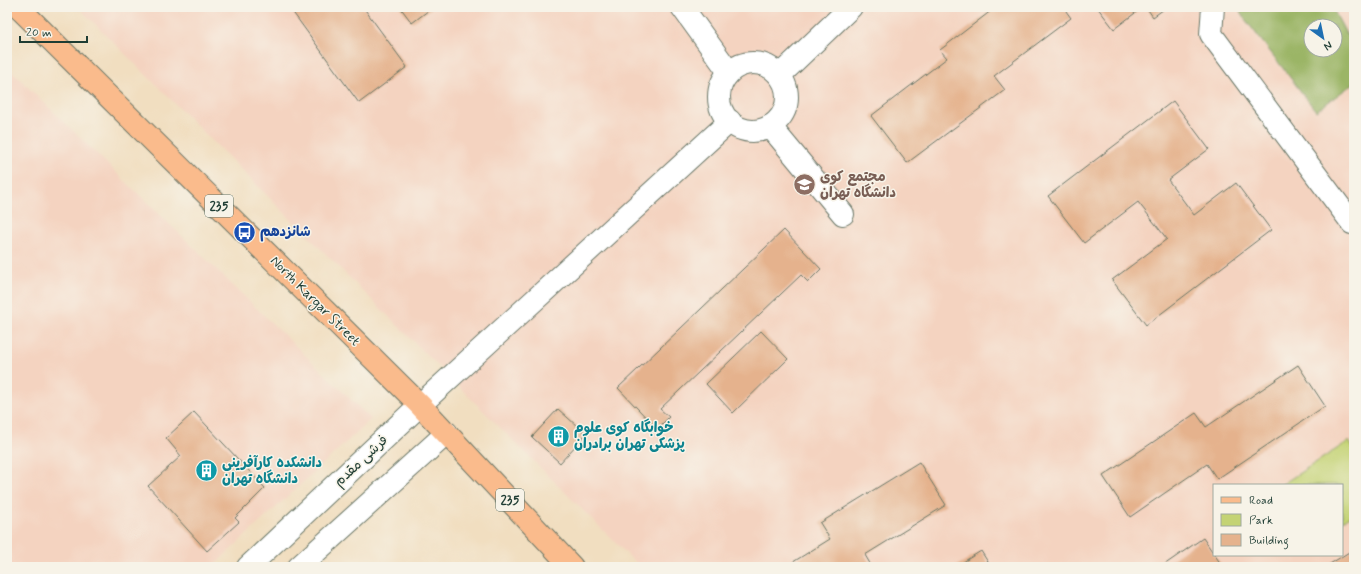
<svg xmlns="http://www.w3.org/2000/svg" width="1361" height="574" font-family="Mynerve,'Playpen Sans Arabic',sans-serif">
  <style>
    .built { fill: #f4d3c0; fill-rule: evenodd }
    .green { fill: #c4d375; stroke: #728854 }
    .forest { fill: #9bb566; stroke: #5d794d; fill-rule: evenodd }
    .building { fill: #e5b28d }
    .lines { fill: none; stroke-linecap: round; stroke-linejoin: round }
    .minor-casing { stroke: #687565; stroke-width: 24 }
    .major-casing { stroke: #687565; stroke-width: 24 }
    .minor { stroke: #fff; stroke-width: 22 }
    .major { stroke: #fabb8c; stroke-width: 22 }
    .labels { text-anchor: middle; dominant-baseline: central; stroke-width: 3; stroke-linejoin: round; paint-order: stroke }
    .shield { fill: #f7f3e8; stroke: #60746a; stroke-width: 1 }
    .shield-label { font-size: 13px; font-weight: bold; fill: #1f3d34 }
    .education-label { font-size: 14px; font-weight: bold; fill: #785e54; stroke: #f7f3e8; text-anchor: start }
    .transit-label { font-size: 14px; font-weight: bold; fill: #164399; stroke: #f7f3e8; text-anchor: start }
    .street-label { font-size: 14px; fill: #1f3d34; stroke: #f7f3e8 }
    .culture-label { font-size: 14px; font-weight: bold; fill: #0d838f; stroke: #f7f3e8; text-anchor: start }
  </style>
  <rect width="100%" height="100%" fill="#f7f3e8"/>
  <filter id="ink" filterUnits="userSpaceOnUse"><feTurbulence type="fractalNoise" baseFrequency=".025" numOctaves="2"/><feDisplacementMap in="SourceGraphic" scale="8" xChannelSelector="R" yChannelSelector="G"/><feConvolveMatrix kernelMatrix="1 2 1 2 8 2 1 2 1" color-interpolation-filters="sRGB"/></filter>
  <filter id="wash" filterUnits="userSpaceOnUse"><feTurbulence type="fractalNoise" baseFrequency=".012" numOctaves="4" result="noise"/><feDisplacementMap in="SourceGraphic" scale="16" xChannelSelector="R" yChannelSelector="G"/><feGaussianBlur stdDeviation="0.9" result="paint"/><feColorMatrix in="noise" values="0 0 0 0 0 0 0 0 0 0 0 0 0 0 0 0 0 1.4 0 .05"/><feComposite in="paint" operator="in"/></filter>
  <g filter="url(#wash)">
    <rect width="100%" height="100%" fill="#f1dec0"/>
    <g class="built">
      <path d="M78,7H1350L1354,14V567H640ZM1311,26H1335V50H1311ZM1214,485H1342V555H1214Z"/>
      <polygon points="7,67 371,419 212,567 7,567"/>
    </g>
    <polygon class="green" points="1349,441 1354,449 1354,514 1342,521 1342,485 1281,485"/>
    <path class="forest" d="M1239,7H1332L1354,49V83L1316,111L1241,14ZM1311,26H1335V50H1311Z"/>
    <g id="blocks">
      <g class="building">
        <polygon points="289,7 363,7 407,67 359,103"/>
        <polygon points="400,7 433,7 412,23"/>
        <polygon points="996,7 1063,7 1071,18 994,76 1005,90 907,163 871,116 947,58 940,50"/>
        <polygon points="1097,7 1143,7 1114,29"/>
        <polygon points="1146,7 1167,7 1153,17"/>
        <polygon points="1173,101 1209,149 1168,180 1194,215 1236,183 1271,230 1146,325 1112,280 1167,239 1138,202 1084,243 1048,196"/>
        <polygon points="784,230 821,269 808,282 801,275 660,409 669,417 657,429 618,388"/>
        <polygon points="761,331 788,359 733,413 706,384"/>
        <polygon points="1298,365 1325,406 1217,479 1207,464 1130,517 1103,476 1196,413 1206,427"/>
        <polygon points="558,409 586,434 560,463 532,437"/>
        <polygon points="194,412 265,488 235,518 239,522 207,551 148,486 181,456 166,438"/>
        <polygon points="919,462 946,505 865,555 872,567 785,567 830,539 820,523"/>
        <polygon points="1203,538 1223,567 1161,567"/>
        <polygon points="1354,549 1354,567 1325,567"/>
        <polygon points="981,551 991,567 955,567"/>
      </g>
    </g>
  </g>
  <g filter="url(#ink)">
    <use href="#blocks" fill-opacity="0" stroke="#687565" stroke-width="1"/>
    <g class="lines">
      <defs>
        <g id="minor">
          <polyline points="682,7 729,72"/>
          <polyline points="1213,7 1211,34 1352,223"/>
          <circle cx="753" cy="97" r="34"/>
          <polyline points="780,75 851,7"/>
          <polyline points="770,126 843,214"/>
          <polyline points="248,567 420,405 730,121"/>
          <polyline points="299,567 447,433"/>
        </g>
        <polyline id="major" points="18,7 420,405 572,567"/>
      </defs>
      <use href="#minor" class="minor-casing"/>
      <use href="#major" class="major-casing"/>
      <use href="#minor" class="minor"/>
      <use href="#major" class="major"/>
    </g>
  </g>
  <defs>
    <symbol id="university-disc" viewBox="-11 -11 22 22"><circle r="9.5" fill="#8d6e63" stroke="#f7f3e8"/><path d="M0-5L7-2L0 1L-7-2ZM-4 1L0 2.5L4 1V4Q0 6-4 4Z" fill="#fff"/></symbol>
    <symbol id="bus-disc" viewBox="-11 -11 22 22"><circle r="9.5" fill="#1a4fb4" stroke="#f7f3e8"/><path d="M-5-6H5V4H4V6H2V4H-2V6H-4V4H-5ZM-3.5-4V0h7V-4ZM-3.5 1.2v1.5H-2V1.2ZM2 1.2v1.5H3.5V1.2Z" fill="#fff"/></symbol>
    <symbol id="building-disc" viewBox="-11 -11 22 22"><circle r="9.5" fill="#0f9aa8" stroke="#f7f3e8"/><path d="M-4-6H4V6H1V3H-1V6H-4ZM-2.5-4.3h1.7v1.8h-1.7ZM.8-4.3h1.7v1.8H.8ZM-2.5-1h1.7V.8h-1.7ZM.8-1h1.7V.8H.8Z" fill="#fff"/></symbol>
  </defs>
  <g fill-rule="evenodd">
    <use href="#university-disc" x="792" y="172" width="25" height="25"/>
    <use href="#bus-disc" x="232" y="220" width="25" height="25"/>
    <use href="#building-disc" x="546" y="424" width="25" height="25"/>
    <use href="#building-disc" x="194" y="458" width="25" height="25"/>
  </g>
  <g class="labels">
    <g class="shield">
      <rect x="205" y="195" width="28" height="22" rx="3"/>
      <rect x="496" y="489" width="28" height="22" rx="3"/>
    </g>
    <g class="shield-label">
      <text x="219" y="206">235</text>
      <text x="510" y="500">235</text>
    </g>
    <g class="education-label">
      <text x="820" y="177">مجتمع کوی<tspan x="820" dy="16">دانشگاه تهران</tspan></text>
    </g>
    <g class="transit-label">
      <text x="260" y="232">شانزدهم</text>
    </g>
    <g class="street-label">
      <text transform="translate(315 301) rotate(45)">North Kargar Street</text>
      <text transform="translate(361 461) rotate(-43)">فرشی مقدم</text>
    </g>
    <g class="culture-label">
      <text x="574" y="428">خوابگاه کوی علوم<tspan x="574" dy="16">پزشکی تهران برادران</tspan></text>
      <text x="222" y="463">دانشکده کارآفرینی<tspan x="222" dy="16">دانشگاه تهران</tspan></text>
    </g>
  </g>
  <rect width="1361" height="574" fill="none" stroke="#f7f3e8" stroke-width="24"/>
  <rect x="1213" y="484" width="130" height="72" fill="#f7f3e8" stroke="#a1aaa0"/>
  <rect x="1221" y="497" width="20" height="6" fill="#fabb8c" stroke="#a1aaa0"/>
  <text x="1249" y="504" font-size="12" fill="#1f3d34">Road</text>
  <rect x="1221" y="514" width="20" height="12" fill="#c4d375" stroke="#a1aaa0"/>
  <text x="1249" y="524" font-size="12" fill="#1f3d34">Park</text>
  <rect x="1221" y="534" width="20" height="12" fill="#e5b28d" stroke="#a1aaa0"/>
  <text x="1249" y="544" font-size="12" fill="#1f3d34">Building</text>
  <g transform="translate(1323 38) rotate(147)"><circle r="19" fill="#f7f3e8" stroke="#a1aaa0"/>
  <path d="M0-3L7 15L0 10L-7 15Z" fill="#1f6fb2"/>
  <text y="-6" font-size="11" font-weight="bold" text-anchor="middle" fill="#1f3d34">N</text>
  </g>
  <path d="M20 36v6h67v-6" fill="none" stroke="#1f3d34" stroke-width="2"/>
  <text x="26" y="36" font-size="12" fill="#1f3d34" stroke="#f7f3e8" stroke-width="3" paint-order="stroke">20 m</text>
</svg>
